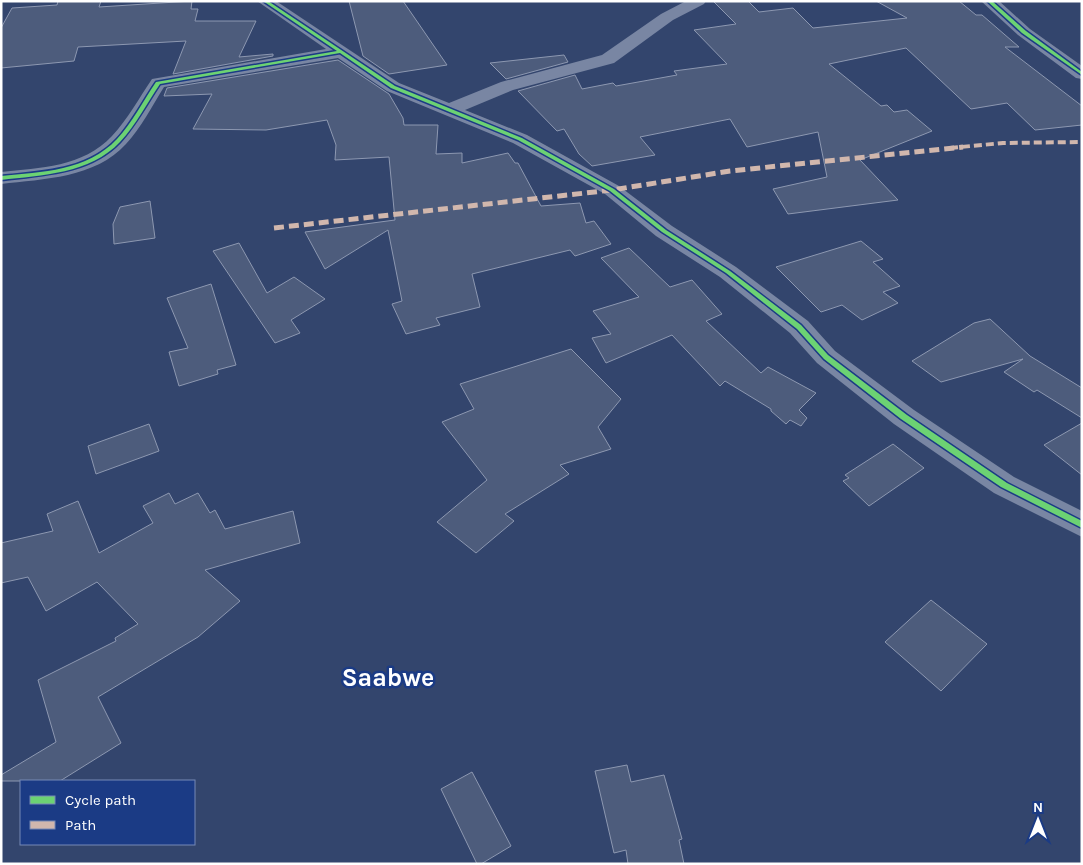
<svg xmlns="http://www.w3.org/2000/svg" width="1083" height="865" font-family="Karla,sans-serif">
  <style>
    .building { fill: #4d5c7c; stroke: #8d98b1 }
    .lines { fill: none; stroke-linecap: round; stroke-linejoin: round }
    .minor { fill: #7986a3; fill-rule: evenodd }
    .quiet-far1 { stroke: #d1b7ad; stroke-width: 4; stroke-dasharray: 8 4; stroke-linecap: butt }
    .quiet { stroke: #d1b7ad; stroke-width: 5; stroke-dasharray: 10 5; stroke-linecap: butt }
    .cycleway-casing { stroke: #1b3b85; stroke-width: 3 }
    .cycleway { fill: #6cd273; fill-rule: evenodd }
    .labels { text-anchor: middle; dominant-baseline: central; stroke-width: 5; stroke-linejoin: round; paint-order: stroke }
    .near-quarter-label { font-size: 25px; font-weight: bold; fill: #fff; stroke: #1b3b85 }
  </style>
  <rect width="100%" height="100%" fill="#33456d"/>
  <g class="building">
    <polygon points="58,1 101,1 99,7 192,1 191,9 198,9 195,21 256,21 239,57 273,54 273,56 173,74 186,41 78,47 74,61 1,68 1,28 12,8 57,5"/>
    <polygon points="349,1 403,1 447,65 389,74 363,56"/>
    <polygon points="713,1 748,1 759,12 793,8 813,28 907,18 876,1 959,1 976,15 982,15 1019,47 1005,47 1082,106 1082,125 1035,130 1007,103 971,109 906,48 829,64 881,106 887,105 894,112 907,110 932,131 860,160 898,200 788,214 773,189 827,177 818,132 747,147 730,119 640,137 655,155 592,166 579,154 564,129 557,131 518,91 575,75 582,89 613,83 616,86 677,75 674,71 727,64 694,30 736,24"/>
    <polygon points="564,55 568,62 506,79 490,63"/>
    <polygon points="338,60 389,94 403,118 404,125 438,125 436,154 462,153 462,163 508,153 515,163 518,163 541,206 580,203 586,223 594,221 611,244 575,256 570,250 472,274 480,307 436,318 440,325 406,334 392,304 402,301 388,230 325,269 305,232 395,220 389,157 335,160 336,145 327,120 266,130 193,129 212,94 164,96 167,88"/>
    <polygon points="150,201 155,238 114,244 113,224 120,207"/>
    <polygon points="861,241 883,259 873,262 900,286 883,292 898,303 862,320 842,305 821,312 776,267"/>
    <polygon points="239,243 267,293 294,277 325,299 291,320 300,333 275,343 213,251"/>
    <polygon points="629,248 670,287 692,280 722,314 706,321 761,373 768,367 816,393 799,410 807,418 801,426 790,420 786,424 771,411 771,409 725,381 720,386 672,335 606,363 592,338 611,334 593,311 639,297 601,258"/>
    <polygon points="211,284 236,365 217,370 218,374 179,386 169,352 188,348 167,298"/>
    <polygon points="990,319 1030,356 1082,388 1082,418 1037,390 1034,392 1004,372 1023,359 941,382 912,361 974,323"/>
    <polygon points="571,349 621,399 598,427 611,449 560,465 569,474 505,514 514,521 476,553 437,522 487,480 442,422 474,409 460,384"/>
    <polygon points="1082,423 1082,475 1044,445"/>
    <polygon points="149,424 159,451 96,474 88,446"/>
    <polygon points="893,444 924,468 869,506 843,481 849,478 845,475"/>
    <polygon points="169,493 175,504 198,493 210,513 215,510 225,529 293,511 300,543 205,570 240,601 198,637 98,697 121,743 60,781 1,781 1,775 56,742 38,680 116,641 115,638 138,624 97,582 46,611 28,577 1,583 1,543 53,531 47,514 78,501 99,553 153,523 143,506"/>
    <polygon points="931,600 987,644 941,691 885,642"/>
    <polygon points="627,765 631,782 664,775 682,839 679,840 684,864 628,864 626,850 614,853 595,771"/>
    <polygon points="472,772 511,846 481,864 477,864 441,789"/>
  </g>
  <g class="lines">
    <g class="minor">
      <path d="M257,1H276L399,83L449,103L501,82L602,55L661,14L686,1H706L704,4L673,20L614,63L513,90L465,110L527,135L619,186L672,226L736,267L808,321L835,351L914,410L1014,477L1082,511V537L994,493L894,424L817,363L790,333L720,277L656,236L605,194L513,143L387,91L338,58L164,87C152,106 141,128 126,144C95,178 44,179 1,184V172C40,168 83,167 112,136C128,119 139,98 152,79L326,49Z"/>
      <polygon points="981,1 999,1 1030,29 1082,66 1082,79 1076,78 1018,35"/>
    </g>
    <polyline class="quiet-far1" points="950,148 1003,143 1082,142"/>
    <polyline class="quiet" points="274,228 612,190 730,171 963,147"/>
    <defs>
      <g id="cycleway">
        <path d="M263,1H268L395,86L522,138L614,189L666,230L730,271L801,325L828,355L907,415L1007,483L1082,521V528L1001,487L901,419L824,359L797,329L726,273L662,232L610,191L518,140L391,88L340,53L160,84C147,103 136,125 120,142C90,174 42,175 1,180V176C42,172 87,171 117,139C132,123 143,101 156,82L337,51Z"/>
        <polygon points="987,1 992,1 1026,31 1082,72 1082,75 1022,33"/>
      </g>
    </defs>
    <use href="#cycleway" class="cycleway-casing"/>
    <use href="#cycleway" class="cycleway"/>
  </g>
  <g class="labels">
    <g class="near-quarter-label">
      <text x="388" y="677">Saabwe</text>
    </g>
  </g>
  <rect width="1083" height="865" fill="none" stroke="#ffffff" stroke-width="5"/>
  <rect x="20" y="780" width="175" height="65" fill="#1b3b85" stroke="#7689b6"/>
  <rect x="30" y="796" width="25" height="8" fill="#6cd273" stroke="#7689b6"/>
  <text x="65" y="805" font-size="15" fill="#ffffff">Cycle path</text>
  <rect x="30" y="821" width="25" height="8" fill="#d1b7ad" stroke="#7689b6"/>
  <text x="65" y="830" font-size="15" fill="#ffffff">Path</text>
  <g transform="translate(1038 820)" stroke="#1b3b85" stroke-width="4" paint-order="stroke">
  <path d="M0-4L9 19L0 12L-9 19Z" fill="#ffffff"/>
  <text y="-8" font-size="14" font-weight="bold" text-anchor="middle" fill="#ffffff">N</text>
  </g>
</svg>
